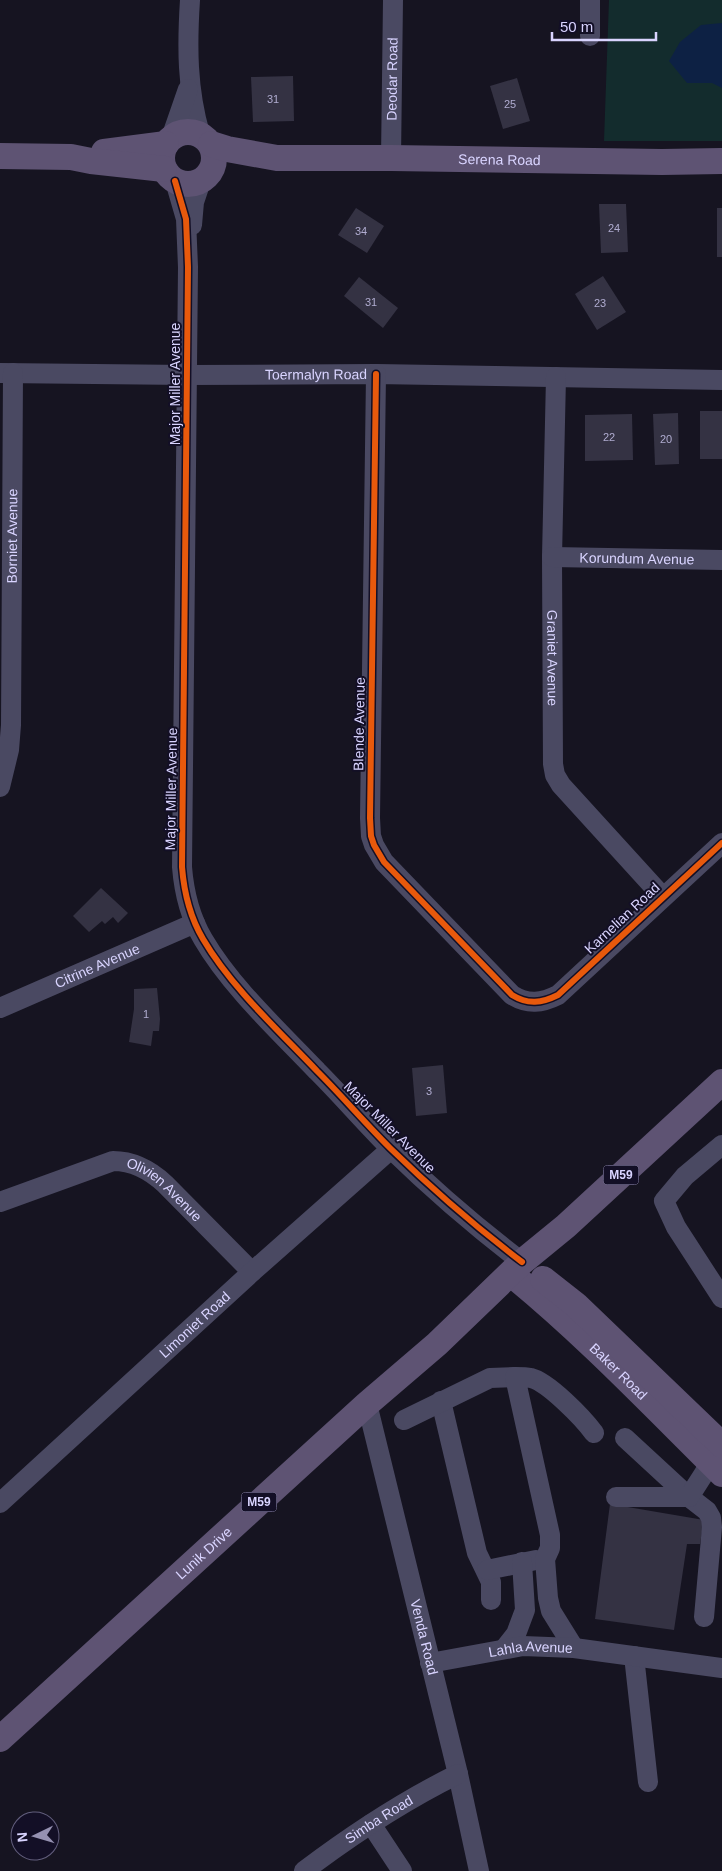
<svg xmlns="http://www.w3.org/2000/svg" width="722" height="1871" font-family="Arial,sans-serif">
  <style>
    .green { fill: #132c2d }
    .water { fill: #0d2144 }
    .building { fill: #343243 }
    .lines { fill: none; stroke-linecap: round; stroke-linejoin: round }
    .minor { stroke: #4a4962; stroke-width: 20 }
    .major { stroke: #5e5373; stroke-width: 26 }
    .cycleway-casing { stroke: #130f26; stroke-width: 9 }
    .cycleway { stroke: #e8590c; stroke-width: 6 }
    .labels { text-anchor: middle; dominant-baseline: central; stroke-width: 4; stroke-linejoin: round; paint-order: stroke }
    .number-label { font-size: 11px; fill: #b0acd0 }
    .shield { fill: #130f26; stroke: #9e99be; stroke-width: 1 }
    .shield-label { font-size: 12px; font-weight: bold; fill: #d9d4ff }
    .street-label { font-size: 14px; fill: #d9d4ff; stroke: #130f26 }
  </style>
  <rect width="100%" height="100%" fill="#161421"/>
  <polygon class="green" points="609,0 722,0 722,141 604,141"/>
  <polygon class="water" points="722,23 722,88 712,83 687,83 669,61 680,42 701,25"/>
  <g class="building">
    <polygon points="293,76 294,121 253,122 251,77"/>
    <polygon points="517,78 530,121 503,129 490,86"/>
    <polygon points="599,204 626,204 628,252 601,253"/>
    <polygon points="356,208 384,226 367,253 338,235"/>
    <rect x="717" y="208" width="5" height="49"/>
    <polygon points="603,276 626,312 597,330 575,294"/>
    <polygon points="359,277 398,308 383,328 344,296"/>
    <rect x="700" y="411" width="22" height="48"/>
    <polygon points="678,413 679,464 655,465 653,414"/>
    <polygon points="632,414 633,460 585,461 585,415"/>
    <polygon points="101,888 128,913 118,923 113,917 105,924 102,921 89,932 73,916"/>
    <polygon points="157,988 160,1019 159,1031 153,1031 151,1046 129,1042 134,1009 134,989"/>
    <polygon points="443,1065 447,1113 416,1116 412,1068"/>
    <polygon points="610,1504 704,1520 700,1544 687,1544 674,1630 595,1619"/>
  </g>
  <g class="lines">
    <g class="minor">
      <path d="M190,0C187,46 187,89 200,134"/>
      <polyline points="590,0 590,36"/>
      <polyline points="171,138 188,89"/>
      <path id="s1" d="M391,158L393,0"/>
      <path d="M175,181L186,219L188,267L182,867C184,892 190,917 203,939C231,987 279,1031 317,1071C342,1096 365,1123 390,1148C432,1189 476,1227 522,1262"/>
      <polyline points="192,225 194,202 201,181"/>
      <path id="s2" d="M0,373L187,375L376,374L722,380"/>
      <path d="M376,374L370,818L371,836L374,845L384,862L512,995C528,1005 542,1003 558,995L722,843"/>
      <path id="s3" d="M556,377L552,557L553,764L555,775L561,785L663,897"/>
      <path id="s4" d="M552,557L722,560"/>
      <path id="s5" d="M0,787L9,750L11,725L13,373"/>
      <path id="s6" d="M0,1008L195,923"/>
      <polyline points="722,1145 685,1176 664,1201 676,1227 722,1298"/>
      <path id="s7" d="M0,1202L113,1161C134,1161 150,1170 165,1184L252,1272"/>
      <polyline points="441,1401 477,1553 491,1582 491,1600"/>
      <path id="s8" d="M367,1404L458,1774L479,1871"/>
      <polyline points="404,1420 490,1378 515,1377"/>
      <polyline points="625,1438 689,1497 707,1511 711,1518 712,1527 704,1617"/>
      <polyline points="616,1497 689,1497 705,1472 708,1461 716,1450"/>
      <path id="s9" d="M0,1503L252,1272L391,1149"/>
      <polyline points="487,1570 536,1560"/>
      <polyline points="505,1648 516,1634 525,1610 522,1562"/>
      <path d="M574,1648L551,1611L548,1598L545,1559L550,1548V1535L515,1377C520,1377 526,1377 531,1378C548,1382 583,1418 594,1433"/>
      <polyline points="634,1656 648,1782"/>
      <path id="s10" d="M430,1663L523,1646L574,1648L722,1668"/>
      <polyline points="371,1824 402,1871"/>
      <path id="s11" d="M304,1871C353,1834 403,1801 458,1774"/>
    </g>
    <g class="major">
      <circle cx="188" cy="158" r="26"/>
      <path id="s12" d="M211,144L227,149L277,158H391L662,162L722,161"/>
      <polyline points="104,152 166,144"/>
      <polyline points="0,156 71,157 91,161 164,169"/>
      <path id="s13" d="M511,1274C586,1335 653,1406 722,1474"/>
      <polyline points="543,1279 576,1305 722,1445"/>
      <path id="s14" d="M0,1739L367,1404L437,1344L522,1262L566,1226L722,1082"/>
    </g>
    <defs>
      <g id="cycleway">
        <path d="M175,181L186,219L188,267L182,867C184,892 190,917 203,939C231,987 279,1031 317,1071C342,1096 365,1123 390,1148C432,1189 476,1227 522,1262"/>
        <path d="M376,374L370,818L371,836L374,845L384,862L512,995C528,1005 542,1003 558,995L722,843"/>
      </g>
    </defs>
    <use href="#cycleway" class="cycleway-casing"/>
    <use href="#cycleway" class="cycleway"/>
  </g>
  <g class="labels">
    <g class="number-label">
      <text x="273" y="99">31</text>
      <text x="510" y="104">25</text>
      <text x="614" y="228">24</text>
      <text x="361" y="231">34</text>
      <text x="371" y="302">31</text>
      <text x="600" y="303">23</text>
      <text x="609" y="437">22</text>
      <text x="666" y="439">20</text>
      <text x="146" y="1014">1</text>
      <text x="429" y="1091">3</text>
    </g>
    <g class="shield">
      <rect x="603.5" y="1165.5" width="35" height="19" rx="4"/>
      <rect x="241.5" y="1492.5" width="35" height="19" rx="4"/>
    </g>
    <g class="shield-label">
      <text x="621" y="1175">M59</text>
      <text x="259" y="1502">M59</text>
    </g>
    <g class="street-label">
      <text stroke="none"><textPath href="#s1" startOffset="79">Deodar Road</textPath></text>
      <text stroke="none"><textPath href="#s12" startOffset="290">Serena Road</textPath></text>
      <text stroke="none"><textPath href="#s2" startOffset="316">Toermalyn Road</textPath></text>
      <text transform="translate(175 384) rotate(-90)">Major Miller Avenue</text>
      <text stroke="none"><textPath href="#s5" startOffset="252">Borniet Avenue</textPath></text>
      <text stroke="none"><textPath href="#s4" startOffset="85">Korundum Avenue</textPath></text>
      <text stroke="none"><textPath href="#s3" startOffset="281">Graniet Avenue</textPath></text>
      <text transform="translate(359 724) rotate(-89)">Blende Avenue</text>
      <text transform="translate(171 789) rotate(-89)">Major Miller Avenue</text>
      <text transform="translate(622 918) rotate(-43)">Karnelian Road</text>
      <text stroke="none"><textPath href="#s6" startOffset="106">Citrine Avenue</textPath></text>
      <text transform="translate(390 1127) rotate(45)">Major Miller Avenue</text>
      <text stroke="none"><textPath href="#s7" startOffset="181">Olivien Avenue</textPath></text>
      <text stroke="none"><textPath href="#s9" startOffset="264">Limoniet Road</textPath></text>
      <text stroke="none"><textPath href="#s13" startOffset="145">Baker Road</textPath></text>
      <text stroke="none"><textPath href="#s14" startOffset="276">Lunik Drive</textPath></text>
      <text stroke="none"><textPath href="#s8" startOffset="240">Venda Road</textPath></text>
      <text stroke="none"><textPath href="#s10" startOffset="102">Lahla Avenue</textPath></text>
      <text stroke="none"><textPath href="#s11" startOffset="91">Simba Road</textPath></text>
    </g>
  </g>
  <g transform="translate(35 1836) rotate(265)"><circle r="24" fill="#130f26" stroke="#625e7d"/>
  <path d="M0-4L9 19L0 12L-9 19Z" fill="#9591b1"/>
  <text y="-8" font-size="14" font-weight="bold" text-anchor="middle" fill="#d9d4ff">N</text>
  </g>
  <path d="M552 32v8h104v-8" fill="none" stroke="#d9d4ff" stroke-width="2.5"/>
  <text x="560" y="32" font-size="15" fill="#d9d4ff" stroke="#130f26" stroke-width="4" paint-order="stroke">50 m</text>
</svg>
